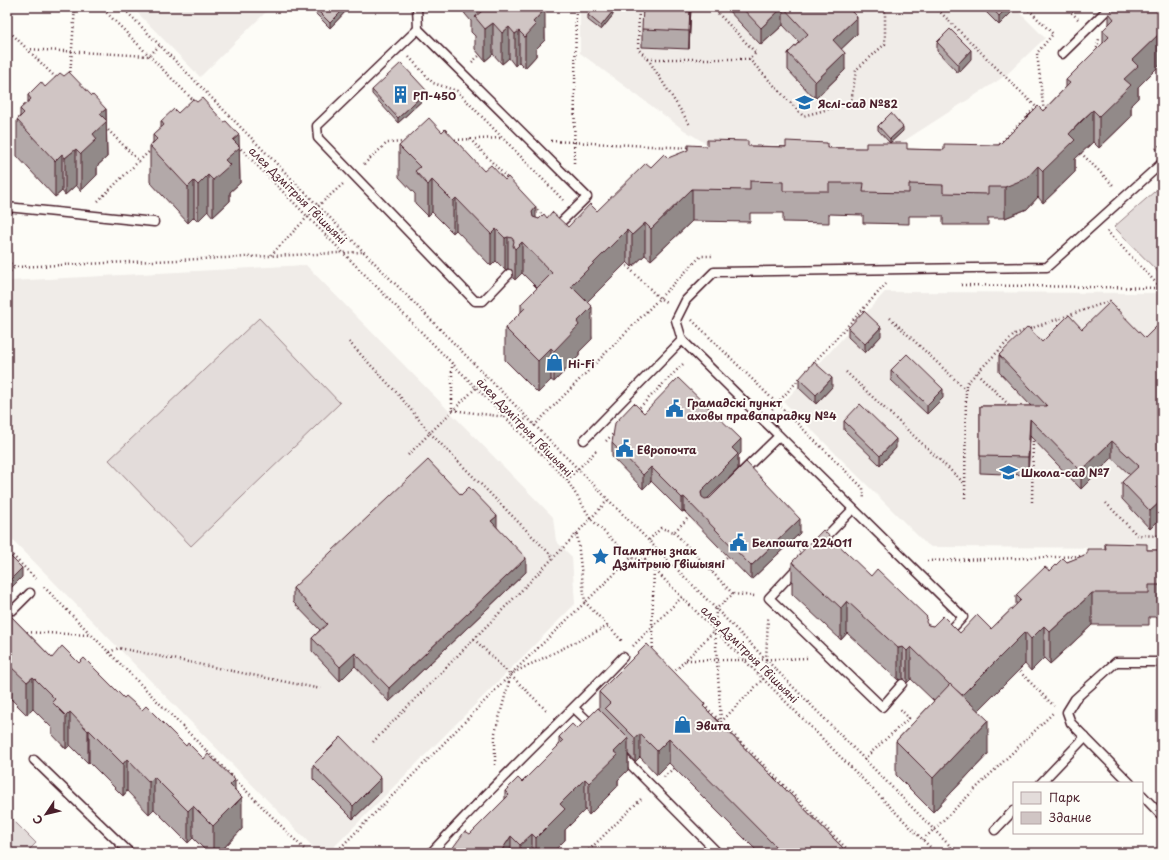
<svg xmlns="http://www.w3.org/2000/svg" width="1169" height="860" font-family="'Playpen Sans',sans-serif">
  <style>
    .built { fill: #f0ece8 }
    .green { fill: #e3dcda; stroke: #967e82 }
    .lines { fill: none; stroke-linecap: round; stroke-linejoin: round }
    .lane-casing { stroke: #4a1f2b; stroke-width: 11 }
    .path { stroke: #4a1f2b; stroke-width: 2.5; stroke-dasharray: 1 3; stroke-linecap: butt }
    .lane { stroke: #fdfcf7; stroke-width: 8 }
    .wall { fill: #b3a9a9; stroke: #4a1f2b }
    .shaded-wall { fill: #928a89; stroke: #4a1f2b }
    .building { fill: #d0c5c4; stroke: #4a1f2b }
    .labels { text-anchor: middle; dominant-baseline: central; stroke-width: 4; stroke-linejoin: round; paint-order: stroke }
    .poi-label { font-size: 11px; font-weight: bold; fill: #4a1f2b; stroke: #fdfcf7; text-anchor: start }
    .street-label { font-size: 11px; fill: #4a1f2b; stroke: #fdfcf7 }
  </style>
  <rect width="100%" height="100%" fill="#fdfcf7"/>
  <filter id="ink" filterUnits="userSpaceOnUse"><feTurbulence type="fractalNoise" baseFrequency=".025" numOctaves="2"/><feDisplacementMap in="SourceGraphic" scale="8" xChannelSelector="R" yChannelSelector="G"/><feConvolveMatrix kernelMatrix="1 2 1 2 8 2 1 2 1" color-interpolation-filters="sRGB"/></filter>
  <g filter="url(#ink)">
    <g class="built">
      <polygon points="132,7 271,7 200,77"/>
      <polygon points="580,7 1014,7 1045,38 1005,76 893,148 705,143 684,130 580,53"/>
      <polygon points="306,265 553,517 556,541 572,557 575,604 328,853 319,853 7,534 7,284 10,281"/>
      <polygon points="885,292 1156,293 1162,299 1162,548 931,547 924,542 784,402"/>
    </g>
    <g class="green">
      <polygon points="1162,185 1162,276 1114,227"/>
      <polygon points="259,318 340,403 191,546 109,460"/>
      <polygon points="7,814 36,843 26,853 7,853"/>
    </g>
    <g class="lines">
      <defs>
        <g id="lane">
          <polyline points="417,7 418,29 587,197 555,228"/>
          <polyline points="418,29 317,126 318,138 475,301 483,301 509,274"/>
          <polyline points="1062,54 1110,7"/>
          <polyline points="7,207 154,222"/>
          <polyline points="584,440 682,340"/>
          <polyline points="742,472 779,436"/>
          <polyline points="820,543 853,509"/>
          <polyline points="799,566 769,598 882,707 902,684"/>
          <polyline points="7,610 13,610 30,593"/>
          <polyline points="947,634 963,617 682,340 676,320 686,300 714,272 1047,267 1162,163"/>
          <polyline points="574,708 594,727"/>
          <polyline points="620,754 718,853"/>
          <polyline points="34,760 130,853"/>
          <polyline points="1041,783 1085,737"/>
          <polyline points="1130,783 1071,723 1067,712 1075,699 1116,662 1162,662"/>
          <polyline points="1142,795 1162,816"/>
          <polyline points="995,830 1014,810"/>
          <path d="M431,853C492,785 560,723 623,657"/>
        </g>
      </defs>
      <use href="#lane" class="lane-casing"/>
      <g class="path">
        <polyline points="101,7 194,101"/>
        <polyline points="122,7 957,853"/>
        <polyline points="639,7 638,49 648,59 690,125"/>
        <polyline points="935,7 1036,107"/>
        <polyline points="1026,7 1053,34 1037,53 1044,113"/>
        <polyline points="1066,7 1078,19"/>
        <polyline points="7,23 11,7"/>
        <polyline points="7,29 56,78"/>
        <polyline points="27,49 149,56 160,45"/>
        <polyline points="1096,52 1099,39"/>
        <polyline points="409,57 433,83 457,91 563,200"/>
        <polyline points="648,59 749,59 756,53 712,7"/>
        <polyline points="749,59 803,116 851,103 856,70 885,44 885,7"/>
        <polyline points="472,62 480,55"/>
        <polyline points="70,76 75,7"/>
        <polyline points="470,139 509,180"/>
        <polyline points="451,140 502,138"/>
        <polyline points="551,141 690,148"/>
        <polyline points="238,146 567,480 591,519 631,558 645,560 936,853"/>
        <polyline points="997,147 1036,107"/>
        <polyline points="1156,149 1162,144"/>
        <polyline points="1081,153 1114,186"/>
        <polyline points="139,161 152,149"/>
        <polyline points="574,163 576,7"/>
        <polyline points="364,164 387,143 406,142"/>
        <polyline points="98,201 139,161 105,127"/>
        <polyline points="535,207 545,218"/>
        <polyline points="1107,231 1162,289"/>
        <polyline points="271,255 318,206 343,184"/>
        <polyline points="7,261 15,267 362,252"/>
        <polyline points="624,263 659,298 668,303"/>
        <polyline points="7,274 15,267"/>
        <polyline points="961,285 1161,288"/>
        <polyline points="890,318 966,390"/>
        <polyline points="692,320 863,488 864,499"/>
        <polyline points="349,342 397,393 430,433 406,457"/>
        <polyline points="452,363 452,410 528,420"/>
        <polyline points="807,370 886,284"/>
        <polyline points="846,372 965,484"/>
        <polyline points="977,373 1012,408"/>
        <polyline points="487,377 430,433 554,558"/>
        <polyline points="772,409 801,377"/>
        <polyline points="637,410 684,363"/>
        <polyline points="534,426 701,256 714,256"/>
        <polyline points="606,441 615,432"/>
        <polyline points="567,480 596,451"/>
        <polyline points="965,498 966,384 1015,334 1110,301 1127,320"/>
        <polyline points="1032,502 1033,437"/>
        <polyline points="1106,503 1137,535 1162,536"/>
        <polyline points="674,532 733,594"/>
        <polyline points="577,534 585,602 608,626"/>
        <polyline points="649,540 661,528 674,532 691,515"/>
        <polyline points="7,550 36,579"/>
        <polyline points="799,552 807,544"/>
        <polyline points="645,560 657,548"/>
        <polyline points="927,561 1084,556"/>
        <polyline points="711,571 728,556"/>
        <polyline points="44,587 308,853"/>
        <polyline points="715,630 721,721"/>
        <polyline points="23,632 91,635"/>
        <polyline points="474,639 548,712"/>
        <polyline points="633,646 682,597"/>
        <polyline points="109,652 119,648 321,689"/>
        <polyline points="653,652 652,627 654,569"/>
        <polyline points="686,660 746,660 809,658"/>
        <polyline points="1017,669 1054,706"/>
        <polyline points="673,673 715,630 716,609 733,594 755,596"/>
        <polyline points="704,705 851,853"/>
        <polyline points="721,722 764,678 766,660 768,618"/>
        <polyline points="373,742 563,548 608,500"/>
        <polyline points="864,759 909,718 899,708"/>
        <polyline points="495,765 495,733 511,674 608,626 623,642"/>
        <polyline points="664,777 676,766"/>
        <polyline points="923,840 1053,713"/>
        <polyline points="335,853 409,779 511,674 631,558"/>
        <polyline points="586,853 643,797"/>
        <polyline points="944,853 951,847"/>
      </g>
      <use href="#lane" class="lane"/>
    </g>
    <g class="wall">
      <polygon points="313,7 346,7 346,11 330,28 313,11"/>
      <polygon points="462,7 544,7 545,40 536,49 536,56 525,68 519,62 515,66 509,58 502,64 493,54 485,61 475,49 475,36 471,32 471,21 465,14"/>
      <polygon points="691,7 689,49 642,47 642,29"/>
      <polygon points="725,7 856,7 852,12 857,34 841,49 845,70 815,99 788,70 788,53 799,42 783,25 761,45"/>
      <polygon points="981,7 1013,7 1013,11 999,25"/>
      <polygon points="1115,7 1138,87 1138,98 1131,105 1131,117 1099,148 1093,142 1081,153 1075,159 1075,172 1043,203 1038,197 1027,209 1005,218 988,218 988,225 943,225 943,216 909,216 909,224 863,223 863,215 829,214 829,223 783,222 783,213 750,213 750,222 692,221 651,260 645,255 632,267 627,262 587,302 592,339 579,352 579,356 554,382 551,380 538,393 505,360 505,328 521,313 521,304 537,288 522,273 515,280 513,278 512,270 508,269 505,270 496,261 491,266 456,230 453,233 432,212 428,216 415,203 415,194 399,177 399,146 442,132 484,171 536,218 539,219 547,218 568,227 597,211 651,167 668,158 748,146 944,150 999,145 1043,111 1066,87 1066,80 1103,43 1103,30 1109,24 1109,13"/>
      <polygon points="588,15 613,15 601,30 588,20"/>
      <polygon points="937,42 971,59 958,73 937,51"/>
      <polygon points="64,76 106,109 107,157 97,166 97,175 81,191 76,185 65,195 62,191 55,197 17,156 17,120 20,116 20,109 28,102 28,95 45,87"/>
      <polygon points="372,90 427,96 398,123 372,94"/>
      <polygon points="197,102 239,146 240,183 230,192 230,201 213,217 208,211 198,221 194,217 188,223 150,182 150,146 153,142 153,135 161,128 161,121 178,113"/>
      <polygon points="878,126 903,131 890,143 878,130"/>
      <polygon points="848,328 881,336 865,353 848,337"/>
      <polygon points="1082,329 1145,338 1162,330 1150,529 1122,499 1122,482 1130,475 1112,458 1081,489 1030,436 1028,475 980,473 980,406 1031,406 999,372 999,355 1042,342"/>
      <polygon points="891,370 943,398 927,414 891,380"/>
      <polygon points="799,379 832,387 816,404 799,388"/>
      <polygon points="644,413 741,453 738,456 738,469 708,498 800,533 751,580 684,511 682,512 651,481 643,489 612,457 612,443"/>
      <polygon points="844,421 896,448 880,465 844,430"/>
      <polygon points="461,495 497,527 526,572 389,702 355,666 340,681 312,651 312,638 320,630 293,602 293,588"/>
      <polygon points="1105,543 1147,550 1162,550 1162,617 1149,617 1149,625 1092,625 1050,664 1044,658 1031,671 1025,664 978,711 988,754 933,812 896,775 896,741 934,701 911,679 907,683 903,679 898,680 847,633 841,640 792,594 792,562 871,576 928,625 960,633 991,629 1016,605 1016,595 1050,571 1067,562 1105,549"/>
      <polygon points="7,612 52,658 79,663 124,698 142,710 186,746 235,789 242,829 219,853 208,853 193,838 188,843 154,809 149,814 127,791 123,796 89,762 88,763 70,745 66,749 52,734 52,728 33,709 27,715 11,699 7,703"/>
      <polygon points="599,692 705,708 848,853 759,853 669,763 657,775 640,757 635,762 628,754 628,770 618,780 618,786 589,815 585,810 565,830 565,840 552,853 449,853 470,834 505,799 505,791 522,782 559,746 559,737 577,729 599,710"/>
      <polygon points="313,765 381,792 353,819 313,779"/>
    </g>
    <g class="shaded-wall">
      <polygon points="346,7 346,11 330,28 330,23"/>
      <polygon points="690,7 691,7 689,49 689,31"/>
      <polygon points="783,7 783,25 761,45 761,28"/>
      <polygon points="843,7 856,7 843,20"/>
      <polygon points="1008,7 1013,7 1013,11 999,25 999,16"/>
      <polygon points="545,9 545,40 536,49 536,56 525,68 525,37 533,22"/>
      <polygon points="613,11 613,15 601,30 601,26"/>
      <polygon points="857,17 857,34 833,57 833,40"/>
      <polygon points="493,23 493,54 485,61 485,29"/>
      <polygon points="509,27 509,58 502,64 502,33"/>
      <polygon points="519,31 519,62 515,66 515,34"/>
      <polygon points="1162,31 1162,63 1138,87 1138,98 1131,105 1131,117 1099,148 1099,116 1124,79 1132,60"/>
      <polygon points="971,50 971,59 958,73 958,64"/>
      <polygon points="845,53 845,70 815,99 815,82"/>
      <polygon points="427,91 427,96 398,123 398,118"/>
      <polygon points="106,109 107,157 97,166 97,175 81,191 81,154 93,134 100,114"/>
      <polygon points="1093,110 1093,142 1075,159 1075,172 1043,203 1043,171 1069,134"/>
      <polygon points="903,127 903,131 890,143 890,139"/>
      <polygon points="239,135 240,183 230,192 230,201 213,217 213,180 225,160 233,140"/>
      <polygon points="76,149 76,185 65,195 65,158"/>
      <polygon points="62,154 62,191 55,197 55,161"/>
      <polygon points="1038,166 1038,197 1027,209 1005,218 1005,187"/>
      <polygon points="208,175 208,211 198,221 198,185"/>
      <polygon points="432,180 432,212 428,216 428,185"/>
      <polygon points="194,181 194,217 188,223 188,187"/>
      <polygon points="692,189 692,221 651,260 651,229"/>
      <polygon points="456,198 456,230 453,233 453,201"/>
      <polygon points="536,207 536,238 532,212"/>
      <polygon points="645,223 645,255 632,267 632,235"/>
      <polygon points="496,229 496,261 491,266 491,234"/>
      <polygon points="627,230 627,262 571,318 571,286"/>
      <polygon points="508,237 508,269 505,270 505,238"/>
      <polygon points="522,242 522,273 515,280 515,249"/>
      <polygon points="592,307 592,339 579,352 579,356 554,382 554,351 577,322"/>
      <polygon points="881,327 881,336 865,353 865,344"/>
      <polygon points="551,348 551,380 538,393 538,361"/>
      <polygon points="832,378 832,387 816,404 816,395"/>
      <polygon points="943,389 943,398 927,414 927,405"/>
      <polygon points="1030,419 1030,436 1028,475 1028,457"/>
      <polygon points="741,439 741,453 738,456 738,469 702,504 701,493 702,490 732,448"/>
      <polygon points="896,439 896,448 880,465 880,456"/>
      <polygon points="1112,441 1112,458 1081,489 1081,471"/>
      <polygon points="651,467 651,481 643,489 643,475"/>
      <polygon points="684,497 684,511 682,512 682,498"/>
      <polygon points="1162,500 1162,517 1150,529 1150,511"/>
      <polygon points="497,516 497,529 491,521"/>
      <polygon points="800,519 800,533 751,580 751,566"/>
      <polygon points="526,558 526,572 389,702 389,688"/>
      <polygon points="22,568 22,577 7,592 7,583"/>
      <polygon points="1092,593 1092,625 1050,664 1050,632"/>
      <polygon points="847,601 847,633 841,640 841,608"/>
      <polygon points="1044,626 1044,658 1031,671 1031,639"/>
      <polygon points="1025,632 1025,664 961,728 961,696"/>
      <polygon points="903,647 903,679 898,680 898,648"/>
      <polygon points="911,647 911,679 907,683 907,651"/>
      <polygon points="355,653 355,666 340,681 340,667"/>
      <polygon points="11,667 11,699 7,703 7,671"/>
      <polygon points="33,677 33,709 27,715 27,682"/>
      <polygon points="70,712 70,745 66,749 66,716"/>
      <polygon points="988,720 988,754 933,812 933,778"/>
      <polygon points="89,730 89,762 88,763 88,731"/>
      <polygon points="640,734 640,757 635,762 635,738"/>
      <polygon points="628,738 628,770 618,780 618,786 589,815 589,783 614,752"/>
      <polygon points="669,739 669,763 657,775 657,751"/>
      <polygon points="127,759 127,791 123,796 123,764"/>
      <polygon points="154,777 154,809 149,814 149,782"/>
      <polygon points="381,778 381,792 353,819 353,806"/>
      <polygon points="585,779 585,810 565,830 565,840 552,853 536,853 536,838 560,804"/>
      <polygon points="235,780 235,805 242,797 242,829 219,853 213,853 213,826 230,785"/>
      <polygon points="193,806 193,838 188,843 188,811"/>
      <polygon points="532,834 532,853 520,853 520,845"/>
      <polygon points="511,836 511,853 500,853"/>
    </g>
    <g class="building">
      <polygon points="314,7 346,7 330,23"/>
      <polygon points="477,7 544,7 545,9 533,22 536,25 525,37 519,31 515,34 509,27 502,33 493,23 485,29 475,17 482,11"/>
      <polygon points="594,7 608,7 613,11 601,26 588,15"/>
      <polygon points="643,7 690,7 689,31 642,29"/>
      <polygon points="741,7 847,7 857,17 833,40 845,53 815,82 788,53 808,34 783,7 761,28"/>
      <polygon points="991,7 1008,7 999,16"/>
      <polygon points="1115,7 1162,7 1162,31 1132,60 1138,66 1124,79 1131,85 1099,116 1093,110 1081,121 1069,134 1075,140 1043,171 1038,166 1027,178 1005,187 988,187 988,194 943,193 943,185 909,184 909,193 863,192 864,183 829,183 829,191 783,191 783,182 750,181 750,190 692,189 651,229 645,223 632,235 627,230 571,286 592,307 577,322 579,325 554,351 551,348 538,361 505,328 525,308 521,304 552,273 522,242 515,249 513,246 514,241 512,238 508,237 505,238 496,229 491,234 456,198 453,201 432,180 428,185 415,171 420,167 399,146 429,118 442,132 445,129 484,171 491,165 505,180 508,177 536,207 532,212 533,217 539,219 544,214 547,218 552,212 568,227 590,204 597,211 646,163 651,167 664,154 668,158 688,150 688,145 707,146 707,140 748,141 748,146 786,147 786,141 827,143 827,148 866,148 866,143 907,143 907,149 944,150 944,144 999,145 1038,106 1043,111 1070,83 1066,80 1109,37 1103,30 1114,19 1109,13"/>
      <polygon points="950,29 971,50 958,64 937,42"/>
      <polygon points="401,63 427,91 398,118 372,90"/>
      <polygon points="69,72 92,96 93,95 106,109 100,114 107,121 93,134 97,139 81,154 76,149 65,158 62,154 55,161 17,120 24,113 20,109 31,99 28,95 41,82 45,87 60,73 64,76"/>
      <polygon points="202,98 224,122 226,121 239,135 233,140 240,147 225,160 230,165 213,180 208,175 198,185 194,181 188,187 150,146 157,139 153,135 164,125 161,121 174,109 178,113 193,99 197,102"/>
      <polygon points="891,113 903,127 890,139 878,126"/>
      <polygon points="1110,302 1145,338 1158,325 1162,330 1162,500 1150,511 1122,482 1139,466 1112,441 1081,471 1030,419 1028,457 980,456 980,406 1047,406 999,355 1028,327 1042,342 1069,315 1082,329"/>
      <polygon points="864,311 881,327 865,344 848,328"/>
      <polygon points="907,354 943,389 927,405 891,370"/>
      <polygon points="814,362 832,378 816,395 799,379"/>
      <polygon points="678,378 741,439 732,448 738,454 702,490 701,493 702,497 705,499 710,498 746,462 800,519 751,566 684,497 682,498 651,467 643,475 612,443 615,423 634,403 644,413"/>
      <polygon points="860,404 896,439 880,456 844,421"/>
      <polygon points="428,460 461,495 469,487 497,516 491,521 526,558 389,688 355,653 340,667 312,638 327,624 293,588"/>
      <polygon points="823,530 871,576 877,569 927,617 926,622 928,625 933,626 943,616 960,633 977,615 991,629 1021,600 1016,595 1045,567 1050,571 1063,558 1067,562 1087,554 1087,549 1106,549 1105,543 1147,544 1147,550 1162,550 1162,585 1149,585 1149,593 1092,593 1050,632 1044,626 1031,639 1025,632 962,695 950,685 911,647 907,651 903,647 898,648 847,601 841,608 792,562"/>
      <polygon points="9,555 22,568 7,583 7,557"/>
      <polygon points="7,612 52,658 62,646 79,663 84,658 124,698 126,696 142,710 146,706 186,746 188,743 204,759 208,754 235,780 230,785 242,797 213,826 193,806 188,811 154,777 149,782 127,759 123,764 89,730 88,731 70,712 66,716 52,702 55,699 33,677 27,682 11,667 7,671"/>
      <polygon points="647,644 705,704 703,706 848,853 782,853 669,739 657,751 640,734 635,738 605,708 610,703 599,692"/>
      <polygon points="950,684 988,720 933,778 896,741"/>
      <polygon points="598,708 628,738 614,752 618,755 589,783 585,779 560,804 565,809 536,838 532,834 520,845 511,836 500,853 449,853 465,831 470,834 509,795 505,791 518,778 522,782 563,741 559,737 572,724 577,729"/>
      <polygon points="341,737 381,778 353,806 313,765"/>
    </g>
  </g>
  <defs>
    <symbol id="building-bare" viewBox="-9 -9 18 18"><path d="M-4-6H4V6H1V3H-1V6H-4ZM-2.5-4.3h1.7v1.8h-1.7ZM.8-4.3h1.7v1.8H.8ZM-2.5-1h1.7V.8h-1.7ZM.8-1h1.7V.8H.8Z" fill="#1f6fb2" stroke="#fdfcf7" stroke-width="2.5" paint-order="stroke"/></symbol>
    <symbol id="school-bare" viewBox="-9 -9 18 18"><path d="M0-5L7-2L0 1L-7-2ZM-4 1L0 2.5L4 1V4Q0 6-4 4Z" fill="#1f6fb2" stroke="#fdfcf7" stroke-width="2.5" paint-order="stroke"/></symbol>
    <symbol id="shop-bare" viewBox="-9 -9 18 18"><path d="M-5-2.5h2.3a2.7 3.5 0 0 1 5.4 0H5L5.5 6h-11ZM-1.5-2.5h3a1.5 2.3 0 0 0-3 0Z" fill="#1f6fb2" stroke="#fdfcf7" stroke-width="2.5" paint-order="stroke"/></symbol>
    <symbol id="civic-bare" viewBox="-9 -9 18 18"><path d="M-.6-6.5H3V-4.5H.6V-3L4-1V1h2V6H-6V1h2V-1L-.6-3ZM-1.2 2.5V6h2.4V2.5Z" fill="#1f6fb2" stroke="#fdfcf7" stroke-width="2.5" paint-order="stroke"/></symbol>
    <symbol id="sight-bare" viewBox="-9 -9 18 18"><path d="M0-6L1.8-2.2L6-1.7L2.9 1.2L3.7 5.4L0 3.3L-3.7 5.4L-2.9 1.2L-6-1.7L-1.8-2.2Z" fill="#1f6fb2" stroke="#fdfcf7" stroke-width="2.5" paint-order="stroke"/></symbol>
  </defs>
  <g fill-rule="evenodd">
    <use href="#building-bare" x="388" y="82" width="25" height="25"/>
    <use href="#school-bare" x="792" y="90" width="25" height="25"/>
    <use href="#shop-bare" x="542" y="350" width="25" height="25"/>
    <use href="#civic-bare" x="662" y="396" width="25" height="25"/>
    <use href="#civic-bare" x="612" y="436" width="25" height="25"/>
    <use href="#school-bare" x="996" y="460" width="25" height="25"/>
    <use href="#civic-bare" x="726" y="530" width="25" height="25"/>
    <use href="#sight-bare" x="588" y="544" width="25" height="25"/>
    <use href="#shop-bare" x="670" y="712" width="25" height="25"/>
  </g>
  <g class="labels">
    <g class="poi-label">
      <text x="413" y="95">РП-450</text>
      <text x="818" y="103">Яслі-сад №82</text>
      <text x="568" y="363">Hi-Fi</text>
      <text x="687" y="402">Грамадскі пункт<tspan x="687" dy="13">аховы правапарадку №4</tspan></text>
      <text x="637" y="449">Европочта</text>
      <text x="1021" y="472">Школа-сад №7</text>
      <text x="752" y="542">Белпошта 224011</text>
      <text x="613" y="550">Памятны знак<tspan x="613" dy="13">Дзмітрыю Гвішыяні</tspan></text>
      <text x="696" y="725">Эвита</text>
    </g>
    <g class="street-label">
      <text transform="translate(298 195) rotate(45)">алея Дзмітрыя Гвішыяні</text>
      <text transform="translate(525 427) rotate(46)">алея Дзмітрыя Гвішыяні</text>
      <text transform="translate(750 654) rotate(45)">алея Дзмітрыя Гвішыяні</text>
    </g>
  </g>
  <rect width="1169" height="860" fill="none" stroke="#fdfcf7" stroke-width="24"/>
  <rect x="12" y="12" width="1145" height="836" fill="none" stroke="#4a1f2b" stroke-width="1.5" filter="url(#ink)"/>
  <rect x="1013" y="782" width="130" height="52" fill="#fdfcf7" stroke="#b5a4a5"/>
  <rect x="1021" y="792" width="20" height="12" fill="#e3dcda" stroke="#b5a4a5"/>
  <text x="1049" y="802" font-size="12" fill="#4a1f2b">Парк</text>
  <rect x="1021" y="812" width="20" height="12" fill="#d0c5c4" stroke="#b5a4a5"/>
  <text x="1049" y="822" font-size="12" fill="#4a1f2b">Здание</text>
  <g transform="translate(46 814) rotate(235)" stroke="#fdfcf7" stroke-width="3" paint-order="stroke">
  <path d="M0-3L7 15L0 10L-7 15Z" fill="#4a1f2b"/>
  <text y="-6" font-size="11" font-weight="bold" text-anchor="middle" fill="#4a1f2b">С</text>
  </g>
</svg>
